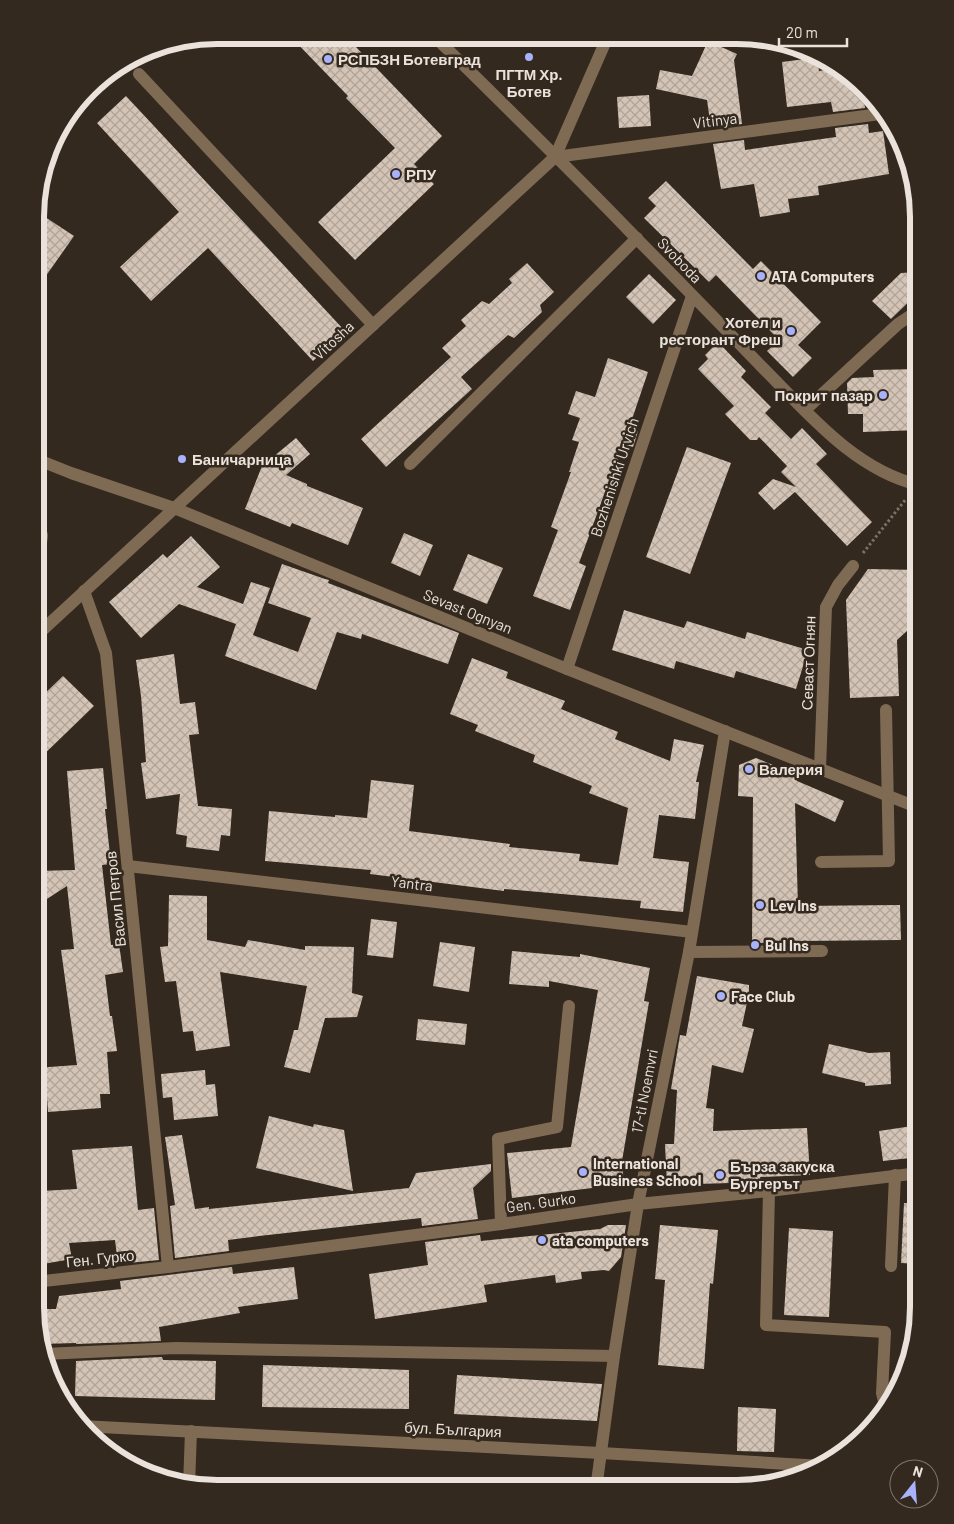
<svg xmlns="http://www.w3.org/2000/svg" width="954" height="1524" font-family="Barlow,sans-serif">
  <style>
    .building { fill: url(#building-cross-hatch) }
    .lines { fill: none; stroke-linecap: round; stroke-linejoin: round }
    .path { stroke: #7a7167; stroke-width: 3; stroke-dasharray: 2.5 2.5; stroke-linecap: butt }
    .minor { stroke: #7f6a54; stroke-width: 12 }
    .poi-dot { fill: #a7b1fc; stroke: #34291e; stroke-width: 2 }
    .labels { text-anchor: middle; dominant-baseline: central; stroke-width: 5; stroke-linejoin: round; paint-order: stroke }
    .poi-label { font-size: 15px; font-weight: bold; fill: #eae2db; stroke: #34291e; text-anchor: start }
    .street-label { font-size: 15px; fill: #eae2db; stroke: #34291e }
    .rim { fill: none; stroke: #eae2db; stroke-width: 6 }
  </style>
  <defs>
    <pattern id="building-cross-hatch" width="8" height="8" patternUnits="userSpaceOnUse" patternTransform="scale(1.25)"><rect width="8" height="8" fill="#d3c4b6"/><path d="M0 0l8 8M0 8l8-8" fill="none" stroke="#b0a499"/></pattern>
  </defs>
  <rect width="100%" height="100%" fill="#34291e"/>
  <g class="building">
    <polygon points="289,35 368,35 356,47 442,136 414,164 434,184 355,260 318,222 395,148 346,98 348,96"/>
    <polygon points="708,41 737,54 734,60 742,124 711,128 707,100 656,89 660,70 692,76"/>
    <polygon points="813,58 818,60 819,71 837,68 848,73 863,92 865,108 833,112 831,102 787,107 782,62"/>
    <polygon points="649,95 651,126 619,128 617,97"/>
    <polygon points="126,96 345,331 313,361 208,248 151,301 120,267 179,212 97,123"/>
    <polygon points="868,124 869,133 883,131 889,174 818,186 819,195 788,199 790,212 760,217 754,184 721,189 713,144 744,140 745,150 836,137 835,128"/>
    <polygon points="666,181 753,269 761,261 821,322 798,345 812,358 793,377 767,351 779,340 716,275 709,282 644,218 656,206 648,198"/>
    <polygon points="36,211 74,236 36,290"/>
    <polygon points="527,263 554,292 540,305 542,312 514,338 508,335 461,377 472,389 386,467 361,439 451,357 442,348 466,326 461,320 482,301 489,304 512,283 509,279"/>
    <polygon points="919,272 919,292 891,319 872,301 901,273"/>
    <polygon points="649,274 676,300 653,324 626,297"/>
    <polygon points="718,342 746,371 741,377 771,407 765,413 791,439 802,428 827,454 816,464 872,522 847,546 795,492 774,510 758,493 773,479 796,487 781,472 787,466 759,437 757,440 750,440 725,414 734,406 698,369 708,359 705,355"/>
    <polygon points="608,358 648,372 629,428 638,431 633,447 623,444 609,485 608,484 579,563 586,566 570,610 533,596 558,530 551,527 571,472 569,472 579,442 572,440 580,418 568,414 576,391 595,397"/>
    <polygon points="919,369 919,430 863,432 863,414 848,414 847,383 852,378 874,377 873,370"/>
    <polygon points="296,438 310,454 286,475 307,484 307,486 363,508 348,545 292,523 290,527 245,509 262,466"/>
    <polygon points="687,447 731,463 690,574 646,557"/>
    <polygon points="404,533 433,545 420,576 391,563"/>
    <polygon points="191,536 220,567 197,587 243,604 251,582 270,588 253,635 298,652 311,618 268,603 282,564 325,579 329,580 328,583 459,633 448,664 362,634 361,639 337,632 316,690 225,656 236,624 179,604 141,638 109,602 163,554 167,558"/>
    <polygon points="468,554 503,568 487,604 453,590"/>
    <polygon points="868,569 919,570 919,620 897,640 899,696 850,698 846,600"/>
    <polygon points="624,610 684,628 687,621 745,639 747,632 808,650 796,689 736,671 734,678 676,661 674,669 612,650"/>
    <polygon points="174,654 180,704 195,702 199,734 189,735 198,806 232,809 230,836 221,835 219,851 186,847 187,836 176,834 180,794 146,799 141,763 146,762 141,696 136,660"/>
    <polygon points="472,658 508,672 506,678 565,701 561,709 618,732 615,739 670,761 674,739 704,745 696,782 699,782 695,819 659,815 653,858 689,862 683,912 640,908 641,901 504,889 504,891 370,874 371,870 265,861 269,811 335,817 335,815 367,818 371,780 414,785 409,831 510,844 509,847 580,854 579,861 618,865 628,808 589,793 592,786 533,762 535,755 475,731 478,725 450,714"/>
    <polygon points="63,676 94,706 36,762 36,702"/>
    <polygon points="756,758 797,775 797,781 844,801 835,822 795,803 798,906 900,905 901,940 799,941 799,943 752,943 753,797 738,796 739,765"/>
    <polygon points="103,768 107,809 105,809 111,864 102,865 111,945 119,944 123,972 105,975 110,1016 112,1016 117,1051 107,1052 110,1094 100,1094 101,1108 48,1112 47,1097 35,1098 35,1068 77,1065 61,950 74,949 67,886 36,906 36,871 75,870 67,771"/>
    <polygon points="169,895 207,896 207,940 245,947 248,940 305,950 305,946 354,947 352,993 363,996 357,1017 325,1018 310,1073 284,1067 294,1030 298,1030 307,986 220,972 230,1046 196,1051 193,1031 183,1032 176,981 165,982 160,947 168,946"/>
    <polygon points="371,919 397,922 393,958 367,955"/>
    <polygon points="440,942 475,947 469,992 433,986"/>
    <polygon points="512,951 580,957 580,954 650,968 644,1001 649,1002 622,1161 624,1184 512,1198 507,1153 571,1147 598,990 549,981 549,987 509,984"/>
    <polygon points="697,976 749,985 749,993 742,1026 754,1029 743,1073 712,1065 706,1108 714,1109 713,1131 807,1128 810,1175 760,1177 761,1182 667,1185 665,1144 674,1144 677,1090 671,1089 680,1035 686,1036"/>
    <polygon points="418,1019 467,1024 465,1045 416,1040"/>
    <polygon points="829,1044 869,1053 890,1052 891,1084 865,1086 865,1083 822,1073"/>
    <polygon points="205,1070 206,1085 215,1084 218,1116 174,1120 172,1097 163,1098 161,1074"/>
    <polygon points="269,1116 313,1127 314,1124 344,1130 353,1191 256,1168"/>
    <polygon points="919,1125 919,1157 883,1161 879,1131"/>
    <polygon points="182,1135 195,1209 209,1207 209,1209 409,1188 416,1173 491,1164 491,1171 473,1188 478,1219 422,1226 421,1218 259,1236 228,1240 229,1251 175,1258 170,1206 175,1205 165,1137"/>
    <polygon points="132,1146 138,1210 154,1208 159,1260 118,1264 115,1240 69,1243 72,1259 37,1265 35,1254 35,1228 43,1227 41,1191 77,1189 72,1150"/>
    <polygon points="904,1203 919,1203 919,1264 901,1263"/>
    <polygon points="608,1225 626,1225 621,1257 609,1271 604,1270 581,1272 582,1279 556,1283 555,1275 484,1285 487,1302 375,1319 369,1274 428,1265 425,1242 480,1235 481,1241 600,1229"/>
    <polygon points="660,1225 718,1230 713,1284 710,1283 704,1369 658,1365 665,1280 655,1279"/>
    <polygon points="789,1228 833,1231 829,1317 784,1315"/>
    <polygon points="232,1267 233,1274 294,1267 298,1299 238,1307 240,1313 159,1327 161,1341 76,1344 76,1343 42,1344 35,1309 56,1309 59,1296 121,1289 120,1281"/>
    <polygon points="162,1357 163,1360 216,1361 215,1400 75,1396 76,1361"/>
    <polygon points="263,1365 409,1370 409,1409 262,1407"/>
    <polygon points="457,1375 602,1384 597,1421 454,1414"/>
    <polygon points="738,1407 776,1409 774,1452 737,1451"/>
  </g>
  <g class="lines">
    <polyline class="path" points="863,553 906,499"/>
    <g class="minor">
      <path d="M434,36C502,103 571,170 637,239C679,281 720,324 761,366C806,411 854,470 919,485"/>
      <polyline points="139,74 373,325"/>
      <polyline points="555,157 880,114"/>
      <polyline points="805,410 898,324 919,310"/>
      <polyline points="36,459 71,473 174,508 567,669 919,808"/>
      <polyline points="410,464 637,238"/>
      <polyline points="36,548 41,543 42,535 36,528"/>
      <polyline points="84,591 106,653 168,1267"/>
      <polyline points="36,636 555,157 608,36"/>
      <polyline points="567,669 692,296"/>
      <polyline points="820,769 826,607 838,585 853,566"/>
      <polyline points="821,862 889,861 886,710"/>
      <polyline points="128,866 692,932"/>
      <polyline points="689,952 822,951"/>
      <polyline points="769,1191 766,1325 885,1332 882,1393 886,1409"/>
      <polyline points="501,1224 498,1139 557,1127 569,1006"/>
      <polyline points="891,1266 895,1175"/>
      <polyline points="35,1282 168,1267 501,1224 638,1204 769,1191 919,1173"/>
      <polyline points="44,1354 176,1348 614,1356"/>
      <polyline points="81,1426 601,1453 823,1466"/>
      <polyline points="189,1486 191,1431"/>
      <polyline points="596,1489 614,1356 638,1204 689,952 725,731"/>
    </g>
  </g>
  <g class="poi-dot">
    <circle cx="529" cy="57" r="5"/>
    <circle cx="328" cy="59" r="5"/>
    <circle cx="396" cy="174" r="5"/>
    <circle cx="761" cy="276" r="5"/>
    <circle cx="791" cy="331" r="5"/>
    <circle cx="883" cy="395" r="5"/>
    <circle cx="182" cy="459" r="5"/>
    <circle cx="749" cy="769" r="5"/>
    <circle cx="760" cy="905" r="5"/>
    <circle cx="755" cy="945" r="5"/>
    <circle cx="721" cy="996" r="5"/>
    <circle cx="583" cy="1172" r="5"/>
    <circle cx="720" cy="1175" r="5"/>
    <circle cx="542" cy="1240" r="5"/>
  </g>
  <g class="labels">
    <g class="poi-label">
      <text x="338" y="59">РСПБЗН Ботевград</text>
      <text x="529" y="74" text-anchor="middle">ПГТМ Хр.<tspan x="529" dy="17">Ботев</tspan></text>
      <text x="406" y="174">РПУ</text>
      <text x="771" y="276">ATA Computers</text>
      <text x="781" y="322" text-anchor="end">Хотел и<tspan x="781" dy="17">ресторант Фреш</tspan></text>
      <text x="873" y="395" text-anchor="end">Покрит пазар</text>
      <text x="192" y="459">Баничарница</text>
      <text x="759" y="769">Валерия</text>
      <text x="770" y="905">Lev Ins</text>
      <text x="765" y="945">Bul Ins</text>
      <text x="731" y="996">Face Club</text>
      <text x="593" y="1163">International<tspan x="593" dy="17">Business School</tspan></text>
      <text x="730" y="1166">Бърза закуска<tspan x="730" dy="17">Бургерът</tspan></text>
      <text x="552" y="1240">ata computers</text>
    </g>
    <g class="street-label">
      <text transform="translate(715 120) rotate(-7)">Vitinya</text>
      <text transform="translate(680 260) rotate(46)">Svoboda</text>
      <text transform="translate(333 340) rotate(-43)">Vitosha</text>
      <text transform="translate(614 477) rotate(-72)">Bozhenishki Urvich</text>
      <text transform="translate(468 611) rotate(22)">Sevast Ognyan</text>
      <text transform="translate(808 663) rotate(-88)">Севаст Огнян</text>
      <text transform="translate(412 883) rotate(7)">Yantra</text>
      <text transform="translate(115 899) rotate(-96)">Васил Петров</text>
      <text transform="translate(644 1091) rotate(-79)">17-ti Noemvri</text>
      <text transform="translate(541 1202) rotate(-8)">Gen. Gurko</text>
      <text transform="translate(100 1258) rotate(-6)">Ген. Гурко</text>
      <text transform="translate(453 1429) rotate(3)">бул. България</text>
    </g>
  </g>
  <path d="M0 0H954V1524H0ZM217 44H737A173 173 0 0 1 910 217V1307A173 173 0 0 1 737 1480H217A173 173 0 0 1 44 1307V217A173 173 0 0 1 217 44Z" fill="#34291e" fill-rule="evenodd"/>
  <path class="rim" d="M217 44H737A173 173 0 0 1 910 217V1307A173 173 0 0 1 737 1480H217A173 173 0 0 1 44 1307V217A173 173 0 0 1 217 44Z"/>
  <g transform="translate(914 1484) rotate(17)"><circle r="24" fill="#34291e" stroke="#7d736a"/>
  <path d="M0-4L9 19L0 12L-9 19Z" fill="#a7b1fc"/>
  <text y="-8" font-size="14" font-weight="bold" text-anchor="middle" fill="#eae2db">N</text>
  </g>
  <path d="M779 38v8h68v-8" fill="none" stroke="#eae2db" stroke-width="2.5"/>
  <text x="786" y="38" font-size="15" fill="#eae2db" stroke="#34291e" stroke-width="4" paint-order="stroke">20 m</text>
</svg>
